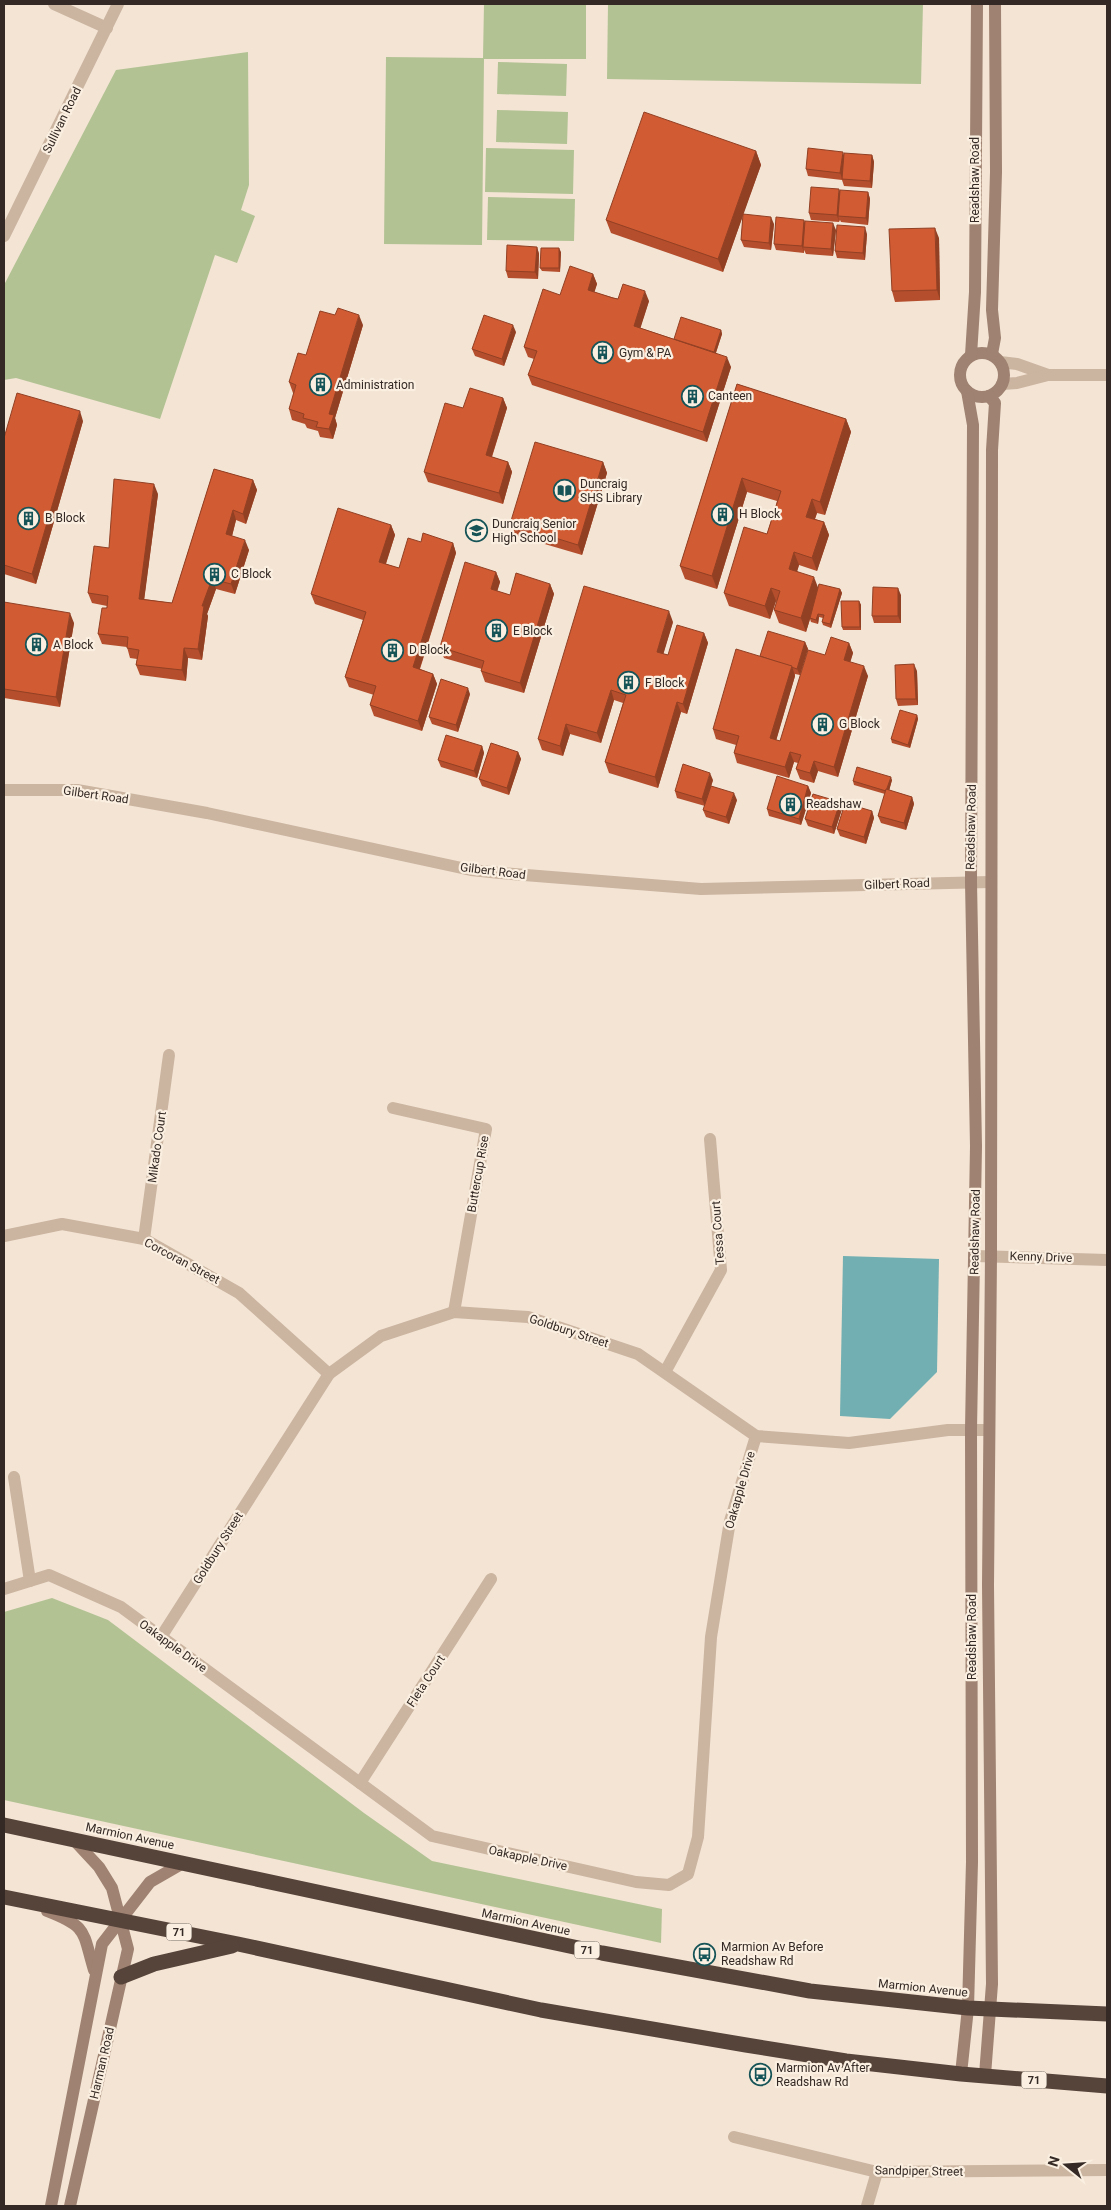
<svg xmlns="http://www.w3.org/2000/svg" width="1111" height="2210" font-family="Roboto,sans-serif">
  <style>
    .green { fill: #b2c293 }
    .water { fill: #71afb2 }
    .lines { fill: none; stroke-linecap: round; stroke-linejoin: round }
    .street { stroke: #cbb4a0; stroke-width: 12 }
    .secondary { stroke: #9f8271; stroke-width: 12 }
    .highway { stroke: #56433a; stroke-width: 15 }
    .wall { fill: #b44e2c }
    .shaded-wall { fill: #924024 }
    .building { fill: #d15b33; stroke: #924024 }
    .labels { text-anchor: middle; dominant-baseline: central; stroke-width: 4.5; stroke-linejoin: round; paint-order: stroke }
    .shield { fill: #faefe0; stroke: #6f645c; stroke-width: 1 }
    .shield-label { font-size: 11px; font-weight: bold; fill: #342924 }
    .street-label { font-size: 12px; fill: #342924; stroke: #faefe0 }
    .poi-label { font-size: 12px; fill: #342924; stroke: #faefe0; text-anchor: start }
  </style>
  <rect width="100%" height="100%" fill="#f3e4d4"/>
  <g class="green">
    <polygon points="484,4 586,4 586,59 484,59 482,245 384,244 386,57 483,58"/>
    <polygon points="608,4 923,4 921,84 607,79"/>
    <polygon points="248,52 249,185 241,210 255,216 237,263 215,255 160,419 16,378 4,380 4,285 116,70"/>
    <polygon points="498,62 567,64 566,96 497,94"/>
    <polygon points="497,110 568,112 567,144 496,142"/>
    <polygon points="486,148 574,150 573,194 485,192"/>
    <polygon points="488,197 575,199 574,241 487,240"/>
    <polygon points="52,1598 108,1620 364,1813 432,1861 662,1909 661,1943 4,1800 4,1612"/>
  </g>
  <polygon class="water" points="843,1256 939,1259 937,1372 890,1419 840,1416"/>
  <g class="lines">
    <g class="street">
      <polyline points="54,4 107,28"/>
      <polyline points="4,236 118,4"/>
      <polyline points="1000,362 1017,364 1048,375"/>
      <polyline points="1002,384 1017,383 1048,375 1107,375"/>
      <polyline points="4,790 77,790 207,813 471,870 500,873 701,889 990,882"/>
      <polyline points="393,1108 486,1129 454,1312"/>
      <polyline points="4,1236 62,1224 144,1239 239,1293 329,1374"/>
      <polyline points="144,1239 169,1055"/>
      <polyline points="975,1256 1107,1260"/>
      <polyline points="665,1372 721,1270 710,1139"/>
      <polyline points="14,1477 30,1581"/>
      <polyline points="4,1589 49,1575 121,1607 432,1836 636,1882 669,1885 688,1874 698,1837 711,1637 730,1521 756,1436"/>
      <polyline points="161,1637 329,1374 381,1336 454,1312 528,1317 638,1354 756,1436 849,1443 948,1430 988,1430"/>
      <polyline points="360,1783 491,1579"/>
      <polyline points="734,2137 877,2172 1107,2170"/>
      <polyline points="867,2206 877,2172"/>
    </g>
    <g class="secondary">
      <circle cx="982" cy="375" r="22"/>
      <polyline points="992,354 995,338 992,310 996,172 995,4"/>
      <polyline points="971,355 975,292 977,4"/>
      <path d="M47,1911C88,1927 82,1930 94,1970"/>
      <polyline points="961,2074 968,2008 972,1862 971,1430 976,1146 971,882 973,425 967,391"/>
      <polyline points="985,2075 992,1984 988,1585 991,1256 992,450 995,403 989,396"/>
      <polyline points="51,2206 102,1944 150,1882 183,1863"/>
      <polyline points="70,2206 128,1949 112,1888 99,1867 73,1839"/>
    </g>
    <g class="highway">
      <polyline points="4,1825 602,1953 810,1991 968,2008 1107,2014"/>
      <polyline points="4,1897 238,1944 541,2010 746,2045 846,2061 961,2074 1107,2086"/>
      <polyline points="121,1977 154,1964 232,1946"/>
    </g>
  </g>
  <g class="wall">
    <polygon points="756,151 761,165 743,214 774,224 771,250 744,247 741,240 743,215 723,272 611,233 606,220"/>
    <polygon points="844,155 872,155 874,162 872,188 844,186 842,180 808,176 806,169"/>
    <polygon points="840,192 868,192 870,199 868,225 841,222 840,220 839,222 811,220 809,213"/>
    <polygon points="804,220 805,224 836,230 833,256 806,254 804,250 804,253 776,250 774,244"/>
    <polygon points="867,234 865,260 837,258 835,251"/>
    <polygon points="939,238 940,300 895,302 892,291"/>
    <polygon points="537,247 539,254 538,279 508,278 506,271"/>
    <polygon points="561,252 560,272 542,271 540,268"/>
    <polygon points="593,274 597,284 594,292 618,299 649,301 640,328 674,339 721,330 722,334 716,353 731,367 707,442 532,385 528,375 534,359 528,357 524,347 560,295"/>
    <polygon points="363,325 335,418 337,425 333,439 320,437 318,431 307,428 305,424 292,420 289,409 294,393 293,393 289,382 306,355"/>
    <polygon points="516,332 504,366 475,356 472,349"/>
    <polygon points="737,384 846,419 851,432 825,515 817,513 815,519 824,522 829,535 817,571 799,565 797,571 818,588 840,589 842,593 831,628 823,625 822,622 823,618 819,617 818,624 811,622 810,619 806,632 779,623 774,610 777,602 776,601 770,619 729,606 724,593 767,534 777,501 747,492 717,589 685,579 680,566"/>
    <polygon points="503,398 507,408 492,457 508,462 512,472 503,504 428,482 424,472 463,408"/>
    <polygon points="83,421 36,584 4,574 4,438"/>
    <polygon points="603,462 607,473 582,555 514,535 510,524"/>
    <polygon points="214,469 253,480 257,490 246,524 236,520 232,536 249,550 235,594 216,589 207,614 208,616 202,660 188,658 186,681 140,675 136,665 137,659 130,658 127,647 102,644 98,634 107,606 92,603 88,593 109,548 158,494 144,599 172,603"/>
    <polygon points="391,525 395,535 386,564 399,568 421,542 453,543 456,553 420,669 433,674 437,684 422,731 374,716 370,705 374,695 349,687 345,677 363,620 315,604 311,594"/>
    <polygon points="496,572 500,582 497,591 510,595 550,584 554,594 524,693 485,682 481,671 482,669 444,658 440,647"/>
    <polygon points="901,595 901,623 874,623 872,616"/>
    <polygon points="859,601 861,605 861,630 843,630 842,627"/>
    <polygon points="4,602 74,623 60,707 4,698"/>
    <polygon points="673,622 663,654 668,655 704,633 708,643 687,714 681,712 658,788 609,773 605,762 623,703 614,700 601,743 570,734 563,756 542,750 538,739"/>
    <polygon points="805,642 808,649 800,675 795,674 795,676 776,740 780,741 825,655 849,643 853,653 850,662 868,676 838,777 818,771 814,783 800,779 796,769 798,763 794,762 789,778 737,763 734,753 736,745 716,739 713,729"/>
    <polygon points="917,671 918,705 898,706 896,699"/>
    <polygon points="470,694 458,732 432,724 429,717"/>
    <polygon points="917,715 918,719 910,748 892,743 891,739"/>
    <polygon points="482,746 484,753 477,778 441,767 438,760"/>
    <polygon points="518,752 521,759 509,795 482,786 479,779"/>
    <polygon points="713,780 705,806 677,798 675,791"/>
    <polygon points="892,780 889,790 912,797 914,804 906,830 881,823 878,816 885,794 854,785 853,781"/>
    <polygon points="808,786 811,793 801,825 769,816 767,809"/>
    <polygon points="737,800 729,824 706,817 703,810"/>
    <polygon points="842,809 834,834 808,826 805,819"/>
    <polygon points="872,811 874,818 866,844 840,836 837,829"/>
  </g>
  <g class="shaded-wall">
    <polygon points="756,151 761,165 723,272 718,259"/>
    <polygon points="843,152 845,159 843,180 840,173"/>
    <polygon points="872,155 874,162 872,188 870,181"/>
    <polygon points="839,189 842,196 838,216 839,222 837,215"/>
    <polygon points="868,192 870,199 868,225 866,218"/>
    <polygon points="771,217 774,224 771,250 769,243"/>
    <polygon points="804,220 806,227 803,247 804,253 802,246"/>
    <polygon points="833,223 836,230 833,256 831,249"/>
    <polygon points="865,227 867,234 865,260 863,253"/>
    <polygon points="935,228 939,238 940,300 937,290"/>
    <polygon points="537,247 539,254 538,279 535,272"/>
    <polygon points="559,248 561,252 560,272 559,268"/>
    <polygon points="593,274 597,284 592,300 588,290"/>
    <polygon points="645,291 649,301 638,336 634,326"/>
    <polygon points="359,315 363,325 335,418 337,425 333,439 329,429 329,414"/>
    <polygon points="513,325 516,332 504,366 502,359"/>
    <polygon points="721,330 722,334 713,361 712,358"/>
    <polygon points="727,357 731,367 707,442 703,432"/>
    <polygon points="503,398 507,408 489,465 486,455"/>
    <polygon points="80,411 83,421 36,584 32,574"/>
    <polygon points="846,419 851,432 825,515 820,502"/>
    <polygon points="508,462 512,472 503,504 499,493"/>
    <polygon points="603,462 607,473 582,555 578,545"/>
    <polygon points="742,478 747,492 717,589 712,576"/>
    <polygon points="253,480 257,490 246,524 243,514"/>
    <polygon points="154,484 158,494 143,609 139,599"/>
    <polygon points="812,499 817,513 811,530 806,517"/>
    <polygon points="233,510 236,520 230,544 226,534"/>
    <polygon points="824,522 829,535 817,571 812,558"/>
    <polygon points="391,525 395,535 383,572 379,562"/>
    <polygon points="245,540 249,550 235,594 231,584"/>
    <polygon points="453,543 456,553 417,677 413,667"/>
    <polygon points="794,552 799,565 794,582 789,569"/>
    <polygon points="496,572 500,582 495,599 491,589"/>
    <polygon points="814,577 819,590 806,632 801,618"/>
    <polygon points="212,579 216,589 207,614 208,616 202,660 198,649 202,606"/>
    <polygon points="550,584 554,594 524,693 520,683"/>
    <polygon points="771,588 776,601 770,619 765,606"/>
    <polygon points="898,588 901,595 901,623 898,616"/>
    <polygon points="840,589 842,593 831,628 830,624"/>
    <polygon points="859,601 861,605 861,630 860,627"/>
    <polygon points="669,611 673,622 661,662 657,652"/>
    <polygon points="70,613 74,623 60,707 56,697"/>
    <polygon points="818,614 819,617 818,624 816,620"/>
    <polygon points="704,633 708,643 687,714 683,704"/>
    <polygon points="805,642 808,649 800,675 797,669"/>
    <polygon points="849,643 853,653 848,670 844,660"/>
    <polygon points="184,648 188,658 186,681 182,670"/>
    <polygon points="914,664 917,671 918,705 916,699"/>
    <polygon points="792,666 795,676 774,748 770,738"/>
    <polygon points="864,666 868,676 838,777 834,767"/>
    <polygon points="433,674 437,684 422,731 418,721"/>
    <polygon points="468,688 470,694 458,732 456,725"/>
    <polygon points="611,690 614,700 601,743 597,733"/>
    <polygon points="677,702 681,712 658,788 655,777"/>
    <polygon points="917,715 918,719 910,748 908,745"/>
    <polygon points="566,724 570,734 563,756 560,746"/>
    <polygon points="482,746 484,753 477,778 474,771"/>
    <polygon points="518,752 521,759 509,795 507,788"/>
    <polygon points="790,752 794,762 789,778 785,767"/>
    <polygon points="814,761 818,771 814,783 810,773"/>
    <polygon points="710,773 713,780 705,806 702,799"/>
    <polygon points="891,777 892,780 888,795 886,792"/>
    <polygon points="808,786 811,793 801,825 799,819"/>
    <polygon points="734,793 737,800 729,824 726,817"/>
    <polygon points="912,797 914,804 906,830 904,823"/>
    <polygon points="840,802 842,809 834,834 832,827"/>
    <polygon points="872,811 874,818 866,844 864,837"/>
  </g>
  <g class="building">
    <polygon points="644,112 756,151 718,259 606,220"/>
    <polygon points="808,148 843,152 840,173 806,169"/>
    <polygon points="844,153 872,155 870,181 842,179"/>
    <polygon points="811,187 839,189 837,215 809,213"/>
    <polygon points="840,190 868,192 866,218 838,216"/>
    <polygon points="743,214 771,217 769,243 741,240"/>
    <polygon points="776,217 804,220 802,246 774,244"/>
    <polygon points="805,221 833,223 831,249 803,247"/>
    <polygon points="837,225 865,227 863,253 835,251"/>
    <polygon points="935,228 937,290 892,291 889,229"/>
    <polygon points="507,245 537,247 535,272 506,271"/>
    <polygon points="541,248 559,248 559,268 540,268"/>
    <polygon points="570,266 593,274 588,290 613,298 618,299 623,284 645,291 634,326 727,357 703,432 528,375 537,351 524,347 543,289 560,295"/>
    <polygon points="338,308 359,315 329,414 334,415 329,429 316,427 318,422 303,418 304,414 289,409 296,385 289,382 298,353 306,355 320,311 335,315"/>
    <polygon points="484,315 513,325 502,359 472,349"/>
    <polygon points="681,317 721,330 714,352 674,339"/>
    <polygon points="737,384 846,419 820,502 812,499 806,517 824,522 812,558 794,552 789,569 814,577 801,618 774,610 780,591 771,588 765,606 724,593 744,527 767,534 781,491 742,478 712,576 680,566"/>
    <polygon points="470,388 503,398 486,455 508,462 499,493 424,472 445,403 463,408"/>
    <polygon points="17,393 80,411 32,574 4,565 4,438"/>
    <polygon points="535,442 603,462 578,545 510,524"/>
    <polygon points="214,469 253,480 243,514 233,510 226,534 245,540 231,584 212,579 202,606 204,606 198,649 184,648 182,670 136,665 139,650 127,648 128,637 98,634 102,608 107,608 108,596 88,593 94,546 109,548 114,479 154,484 139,599 172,603"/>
    <polygon points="338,508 391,525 379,562 399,568 408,538 421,542 423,533 453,543 413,667 433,674 418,721 370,705 376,686 345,677 366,612 311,594"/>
    <polygon points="465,562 496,572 491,589 510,595 516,573 550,584 520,683 481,671 484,661 440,647"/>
    <polygon points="819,584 840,589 830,624 822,622 824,615 818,614 816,620 810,618"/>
    <polygon points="584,586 669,611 657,652 668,655 677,625 704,633 683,704 677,702 655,777 605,762 626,695 611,690 597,733 566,724 560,746 538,739"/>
    <polygon points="873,587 898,588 898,616 872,616"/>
    <polygon points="841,601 859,601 860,627 842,627"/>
    <polygon points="4,602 70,613 56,697 4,689"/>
    <polygon points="768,631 805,642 797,669 760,656"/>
    <polygon points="831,637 849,643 844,660 864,666 834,767 814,761 810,773 796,769 801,755 790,752 785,767 734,753 739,736 713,729 736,649 792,666 770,738 780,741 808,650 825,655"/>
    <polygon points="914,664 916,699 896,699 895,665"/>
    <polygon points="441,679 468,688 456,725 429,717"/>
    <polygon points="900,710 917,715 908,745 891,739"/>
    <polygon points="446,735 482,746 474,771 438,760"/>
    <polygon points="491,743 518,752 507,788 479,779"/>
    <polygon points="683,764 710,773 702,799 675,791"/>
    <polygon points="857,767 891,777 886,791 853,781"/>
    <polygon points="777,776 808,786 799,819 767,809"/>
    <polygon points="711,786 734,793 726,817 703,810"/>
    <polygon points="886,789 912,797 904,823 878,816"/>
    <polygon points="813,794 840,802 832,827 805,819"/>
    <polygon points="845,803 872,811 864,837 837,829"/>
  </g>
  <defs>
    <symbol id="building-ring" viewBox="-11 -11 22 22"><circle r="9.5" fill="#faefe0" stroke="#165458" stroke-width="1.5"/><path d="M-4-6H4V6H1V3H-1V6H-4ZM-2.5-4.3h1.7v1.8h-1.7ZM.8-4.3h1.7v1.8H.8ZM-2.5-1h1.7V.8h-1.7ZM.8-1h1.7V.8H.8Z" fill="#165458"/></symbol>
    <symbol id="library-ring" viewBox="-11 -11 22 22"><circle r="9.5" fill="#faefe0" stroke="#165458" stroke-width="1.5"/><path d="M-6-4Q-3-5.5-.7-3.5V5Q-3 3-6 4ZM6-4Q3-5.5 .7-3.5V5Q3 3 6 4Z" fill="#165458"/></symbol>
    <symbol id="school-ring" viewBox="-11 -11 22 22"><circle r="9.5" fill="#faefe0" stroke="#165458" stroke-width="1.5"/><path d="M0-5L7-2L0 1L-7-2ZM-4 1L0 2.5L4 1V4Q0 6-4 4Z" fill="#165458"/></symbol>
    <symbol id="bus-ring" viewBox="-11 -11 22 22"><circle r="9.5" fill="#faefe0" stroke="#165458" stroke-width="1.5"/><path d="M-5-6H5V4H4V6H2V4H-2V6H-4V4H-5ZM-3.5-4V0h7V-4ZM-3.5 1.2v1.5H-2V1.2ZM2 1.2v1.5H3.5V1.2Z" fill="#165458"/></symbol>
  </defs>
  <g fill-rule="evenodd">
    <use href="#building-ring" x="590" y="340" width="25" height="25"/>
    <use href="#building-ring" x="308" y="372" width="25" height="25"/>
    <use href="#building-ring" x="680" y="384" width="25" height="25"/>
    <use href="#library-ring" x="552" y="478" width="25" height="25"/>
    <use href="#building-ring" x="710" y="502" width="25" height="25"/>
    <use href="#building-ring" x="16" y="506" width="25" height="25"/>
    <use href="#school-ring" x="464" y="518" width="25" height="25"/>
    <use href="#building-ring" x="202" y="562" width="25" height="25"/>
    <use href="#building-ring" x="484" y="618" width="25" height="25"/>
    <use href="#building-ring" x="24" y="632" width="25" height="25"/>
    <use href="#building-ring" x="380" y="638" width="25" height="25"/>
    <use href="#building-ring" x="616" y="670" width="25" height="25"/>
    <use href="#building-ring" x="810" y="712" width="25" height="25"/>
    <use href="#building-ring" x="778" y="792" width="25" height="25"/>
    <use href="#bus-ring" x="692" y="1942" width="25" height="25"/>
    <use href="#bus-ring" x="748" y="2062" width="25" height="25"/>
  </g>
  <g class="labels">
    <g class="shield">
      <rect x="166.5" y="1923.5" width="25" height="17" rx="4"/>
      <rect x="574.5" y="1941.5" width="25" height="17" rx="4"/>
      <rect x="1021.5" y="2071.5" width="25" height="17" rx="4"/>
    </g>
    <g class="shield-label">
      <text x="179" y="1932">71</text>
      <text x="587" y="1950">71</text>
      <text x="1034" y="2080">71</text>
    </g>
    <g class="street-label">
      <text transform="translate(62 120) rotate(-64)">Sullivan Road</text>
      <text transform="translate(975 180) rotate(-90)">Readshaw Road</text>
      <text transform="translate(96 795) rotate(8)">Gilbert Road</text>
      <text transform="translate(971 827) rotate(-89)">Readshaw Road</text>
      <text transform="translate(493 871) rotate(7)">Gilbert Road</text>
      <text transform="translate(897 884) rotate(-2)">Gilbert Road</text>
      <text transform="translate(157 1147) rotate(-82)">Mikado Court</text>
      <text transform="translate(478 1174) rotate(-80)">Buttercup Rise</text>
      <text transform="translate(975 1232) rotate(-89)">Readshaw Road</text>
      <text transform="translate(718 1233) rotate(-94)">Tessa Court</text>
      <text transform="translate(1041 1257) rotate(2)">Kenny Drive</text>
      <text transform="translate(182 1261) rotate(28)">Corcoran Street</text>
      <text transform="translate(569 1331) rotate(18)">Goldbury Street</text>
      <text transform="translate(740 1490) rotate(-74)">Oakapple Drive</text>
      <text transform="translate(218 1548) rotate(-58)">Goldbury Street</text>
      <text transform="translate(972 1637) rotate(-90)">Readshaw Road</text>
      <text transform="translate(173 1646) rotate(36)">Oakapple Drive</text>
      <text transform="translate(426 1681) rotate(-57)">Fleta Court</text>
      <text transform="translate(130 1836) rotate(12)">Marmion Avenue</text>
      <text transform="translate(528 1858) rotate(12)">Oakapple Drive</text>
      <text transform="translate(526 1922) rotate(12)">Marmion Avenue</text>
      <text transform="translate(923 1988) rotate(6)">Marmion Avenue</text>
      <text transform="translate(102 2063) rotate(-77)">Harman Road</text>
      <text transform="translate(919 2171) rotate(1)">Sandpiper Street</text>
    </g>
    <g class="poi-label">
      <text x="619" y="353">Gym &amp; PA</text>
      <text x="336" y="385">Administration</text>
      <text x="708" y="396">Canteen</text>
      <text x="580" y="484">Duncraig<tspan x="580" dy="14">SHS Library</tspan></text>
      <text x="739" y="514">H Block</text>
      <text x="45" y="518">B Block</text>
      <text x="492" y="524">Duncraig Senior<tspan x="492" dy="14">High School</tspan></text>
      <text x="231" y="574">C Block</text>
      <text x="513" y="631">E Block</text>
      <text x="53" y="645">A Block</text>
      <text x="409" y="650">D Block</text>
      <text x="645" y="683">F Block</text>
      <text x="839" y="724">G Block</text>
      <text x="806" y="804">Readshaw</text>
      <text x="721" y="1947">Marmion Av Before<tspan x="721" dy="14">Readshaw Rd</tspan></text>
      <text x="776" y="2068">Marmion Av After<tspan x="776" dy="14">Readshaw Rd</tspan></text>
    </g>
  </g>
  <rect width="1111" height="2210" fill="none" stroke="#342924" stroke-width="10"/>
  <g transform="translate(1066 2165) rotate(287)" stroke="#faefe0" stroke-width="4" paint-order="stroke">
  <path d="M0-4L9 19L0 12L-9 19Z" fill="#342924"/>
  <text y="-8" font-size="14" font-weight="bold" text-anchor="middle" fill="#342924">N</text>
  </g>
</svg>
